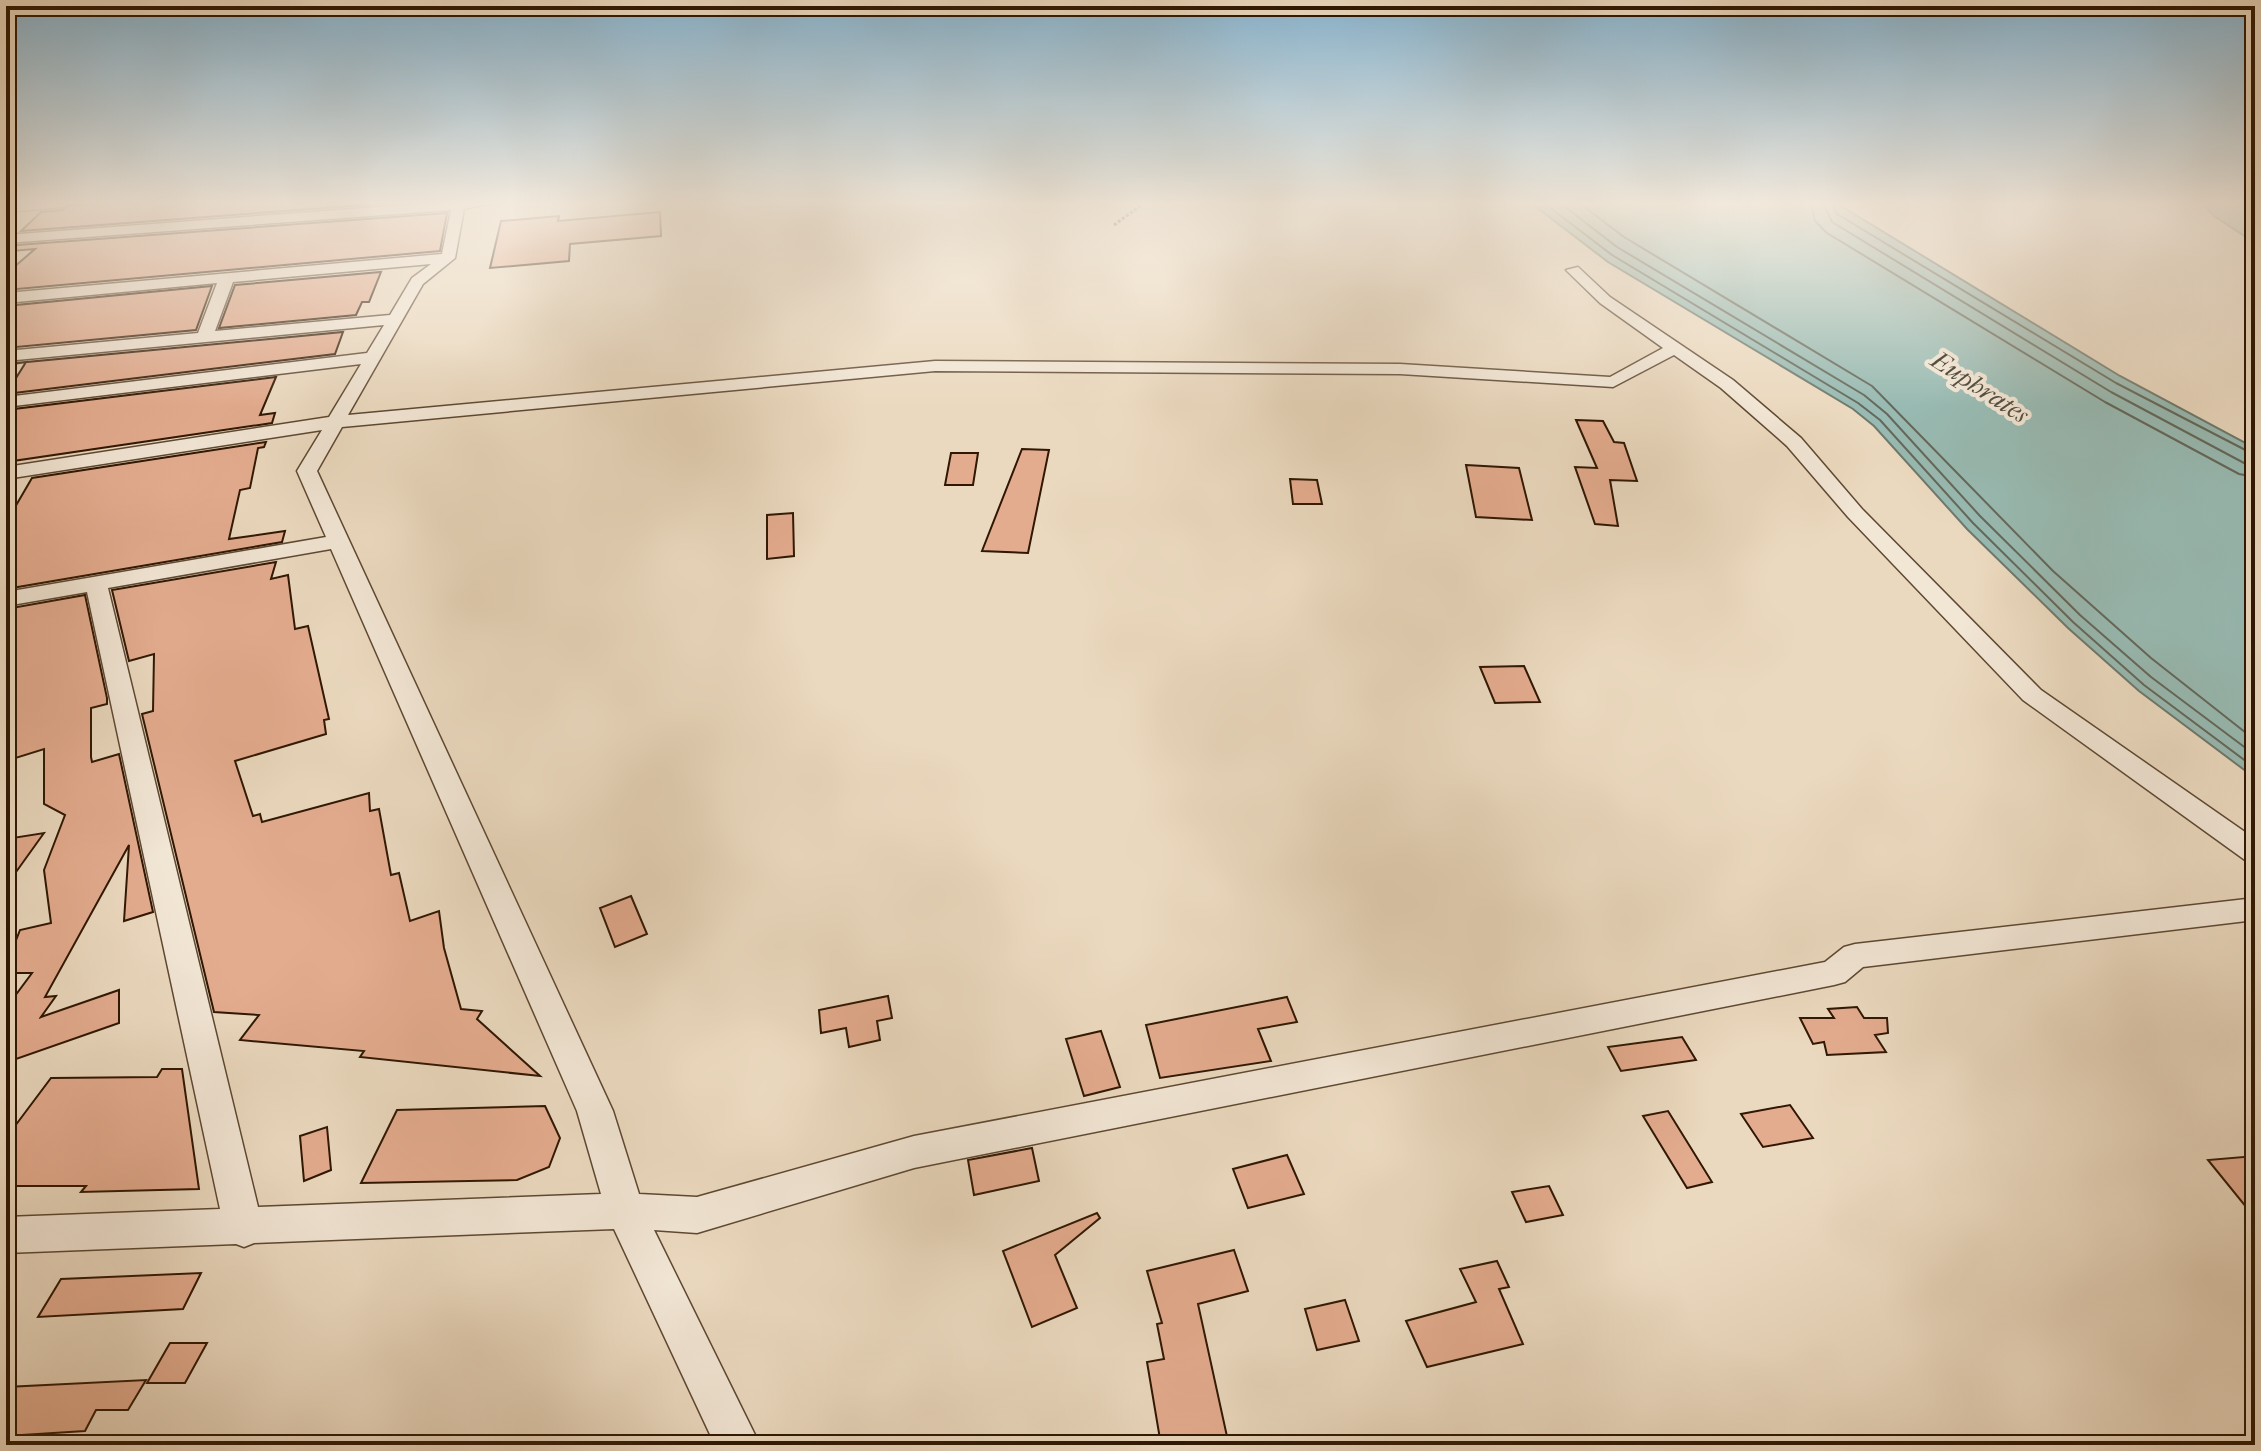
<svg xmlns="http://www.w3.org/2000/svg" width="2261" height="1451" font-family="'IM FELL French Canon',serif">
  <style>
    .water { fill: #98bab2; stroke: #6e796c; stroke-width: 2 }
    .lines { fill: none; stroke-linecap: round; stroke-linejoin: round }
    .shore { stroke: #64685a; stroke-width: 2 }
    .building { fill: #e4ac8f; stroke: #2f1703; stroke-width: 2 }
    .minor-casing { stroke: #5e4832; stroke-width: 3 }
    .path { stroke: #2f1703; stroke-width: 3; stroke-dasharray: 3 2; stroke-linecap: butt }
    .minor { fill: #f2e6d5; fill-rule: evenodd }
    .labels { text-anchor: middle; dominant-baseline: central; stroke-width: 8; stroke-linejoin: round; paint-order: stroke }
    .far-water-label { font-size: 26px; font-style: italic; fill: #545040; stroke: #f2e6d5 }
  </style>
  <rect width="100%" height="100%" fill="#ebd9bf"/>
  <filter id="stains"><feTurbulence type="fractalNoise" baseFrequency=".0025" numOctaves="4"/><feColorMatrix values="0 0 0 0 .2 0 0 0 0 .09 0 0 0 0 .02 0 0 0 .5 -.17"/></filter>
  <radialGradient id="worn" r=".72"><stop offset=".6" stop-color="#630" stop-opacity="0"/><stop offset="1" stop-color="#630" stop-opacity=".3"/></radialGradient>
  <g class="water">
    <polygon points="1531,203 1836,203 2120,376 2255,448 2255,778 2139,691 2068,628 1967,529 1874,426 1853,409 1608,262"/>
    <polygon points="2202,203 2232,203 2255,216 2255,243 2214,216"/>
  </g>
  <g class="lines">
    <g class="shore">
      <polyline points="1544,203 1612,255 1858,403 1880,420 1973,523 2073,622 2144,685 2255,768"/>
      <polyline points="1560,203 1617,247 1864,395 1887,414 1980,516 2080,615 2151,677 2255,755"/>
      <polyline points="1579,203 1624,237 1872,386 2053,571 2151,658 2255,740"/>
      <polyline points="1811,203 1815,221 1827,233 2105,402 2239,474 2255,477"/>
      <polyline points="1823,203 1832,222 2111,392 2244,463 2255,465"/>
      <polyline points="1833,203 1837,214 2116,383 2255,455"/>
    </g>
  </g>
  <g class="building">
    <polygon points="122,203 390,203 21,231 41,212 62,210 70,205"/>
    <polygon points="660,212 661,236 570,244 569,261 490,268 501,221 559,216 558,221"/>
    <polygon points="447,213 440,251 6,290 6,274 35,249 11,251 17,245"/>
    <polygon points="381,272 369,302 362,302 356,315 219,328 235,285"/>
    <polygon points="212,286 196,330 6,348 6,306"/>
    <polygon points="343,332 335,354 6,394 26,362 6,365 6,364"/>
    <polygon points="276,377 260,415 275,413 272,423 6,462 6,410"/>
    <polygon points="1576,420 1603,421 1614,442 1624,443 1637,481 1610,480 1618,526 1595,524 1575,467 1597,468"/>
    <polygon points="266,442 264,447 258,448 250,488 240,490 229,539 285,531 282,542 6,589 6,515 11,514 32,478"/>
    <polygon points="1022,449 1049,450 1028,553 982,551"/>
    <polygon points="951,453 978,453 973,485 945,485"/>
    <polygon points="1466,465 1519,468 1532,520 1476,517"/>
    <polygon points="1290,479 1317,480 1322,504 1293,504"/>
    <polygon points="793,513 794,556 767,559 767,515"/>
    <polygon points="276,562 271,579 288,575 295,629 308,626 329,719 324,720 326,734 235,761 253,816 260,814 262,822 369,793 370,811 379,809 391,875 399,873 410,921 439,911 444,948 461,1009 482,1011 477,1019 540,1076 360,1057 364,1051 240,1040 259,1015 214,1012 142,714 153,711 154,654 129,661 112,590"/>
    <polygon points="85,595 107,698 107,704 91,708 91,757 92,762 119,754 153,912 124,921 129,845 45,997 56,996 41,1017 119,990 119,1023 10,1061 6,1067 6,1008 32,973 6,973 6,966 20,930 51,923 44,870 65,815 44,804 44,749 6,761 6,609"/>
    <polygon points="1524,666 1540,702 1495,703 1480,667"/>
    <polygon points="44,833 6,886 6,839"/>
    <polygon points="631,896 647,934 615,947 600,908"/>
    <polygon points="888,996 892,1018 877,1021 880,1040 849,1047 846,1028 821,1033 819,1010"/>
    <polygon points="1287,997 1297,1022 1258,1029 1271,1061 1160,1078 1146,1025"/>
    <polygon points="1857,1007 1864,1018 1887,1018 1888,1033 1875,1035 1886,1052 1827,1055 1824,1042 1813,1044 1800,1018 1834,1018 1828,1009"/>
    <polygon points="1101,1031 1120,1087 1084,1096 1066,1039"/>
    <polygon points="1682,1037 1696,1060 1621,1071 1608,1047"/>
    <polygon points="162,1069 182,1069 199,1189 81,1192 86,1186 6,1186 6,1138 51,1078 157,1077"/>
    <polygon points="1790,1105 1813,1138 1763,1147 1741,1114"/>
    <polygon points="545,1106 560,1138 549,1167 517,1180 361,1183 397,1110"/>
    <polygon points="1668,1111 1712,1182 1687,1188 1643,1116"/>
    <polygon points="327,1127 331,1170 304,1181 300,1136"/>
    <polygon points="1032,1148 1039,1181 974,1195 968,1160"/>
    <polygon points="1287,1155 1304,1194 1248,1208 1233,1169"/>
    <polygon points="2255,1156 2255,1218 2208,1160"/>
    <polygon points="1549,1186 1563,1215 1526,1222 1512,1192"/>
    <polygon points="1097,1213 1100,1218 1055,1255 1077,1308 1032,1327 1003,1251"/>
    <polygon points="1234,1250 1248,1291 1198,1304 1228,1441 1161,1445 1147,1362 1164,1359 1157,1324 1162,1323 1147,1271"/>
    <polygon points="1497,1261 1509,1287 1499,1289 1523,1344 1427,1367 1406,1321 1476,1302 1460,1269"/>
    <polygon points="201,1273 183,1309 38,1317 61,1279"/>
    <polygon points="1345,1300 1359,1341 1317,1350 1305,1309"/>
    <polygon points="170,1343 207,1343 185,1383 147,1383"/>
    <polygon points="146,1380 128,1410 96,1410 85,1431 6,1436 6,1387"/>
  </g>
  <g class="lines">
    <defs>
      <g id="minor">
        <polygon points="68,203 62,207 6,212 6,204"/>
        <path d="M432,203H493L464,209L455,258L423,284L348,415L935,361L1400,364L1610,377L1663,348L1600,303L1566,270L1578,267L1610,297L1733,380L1801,438L1862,509L2041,690L2255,839V863L2245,860L2023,700L1848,517L1787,446L1721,388L1674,355L1613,387L1400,374L935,371L342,427L317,471L613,1111L639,1194L697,1197L914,1136L1825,962L1844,947L1855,944L2255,898V920L1863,967L1845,982L1834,985L914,1168L697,1233L654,1230L760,1445H715L614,1229L254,1243L244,1247L236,1244L6,1253V1217L220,1209L87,592L6,606V592L326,537L297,471L322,430L6,479V467L329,417L361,364L6,407V397L367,353L384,325L6,361V351L198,333L217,283L6,303V293L442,254L451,210L6,243V235ZM431,264L412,278L390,315L215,331L233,282ZM331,549L577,1111L601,1194L258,1207L108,588Z"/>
      </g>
    </defs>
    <use href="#minor" class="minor-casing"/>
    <polyline class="path" points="1114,225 1144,203"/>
    <use href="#minor" class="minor"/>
  </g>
  <linearGradient id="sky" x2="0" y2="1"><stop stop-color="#88b6d2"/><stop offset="0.5" stop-color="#f6eee2"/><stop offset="1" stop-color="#f6eee2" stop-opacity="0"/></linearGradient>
  <rect width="2261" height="406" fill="url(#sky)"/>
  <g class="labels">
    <g class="far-water-label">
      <text transform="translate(1980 387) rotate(33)">Euphrates</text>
    </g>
  </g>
  <rect width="2261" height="1451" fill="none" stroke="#ebd9bf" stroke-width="32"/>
  <rect x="8" y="8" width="2245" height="1435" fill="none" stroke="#2f1703" stroke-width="4"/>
  <rect x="16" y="16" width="2229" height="1419" fill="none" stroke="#2f1703" stroke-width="2"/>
  <rect width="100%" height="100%" filter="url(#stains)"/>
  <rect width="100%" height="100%" fill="url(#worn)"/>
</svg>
